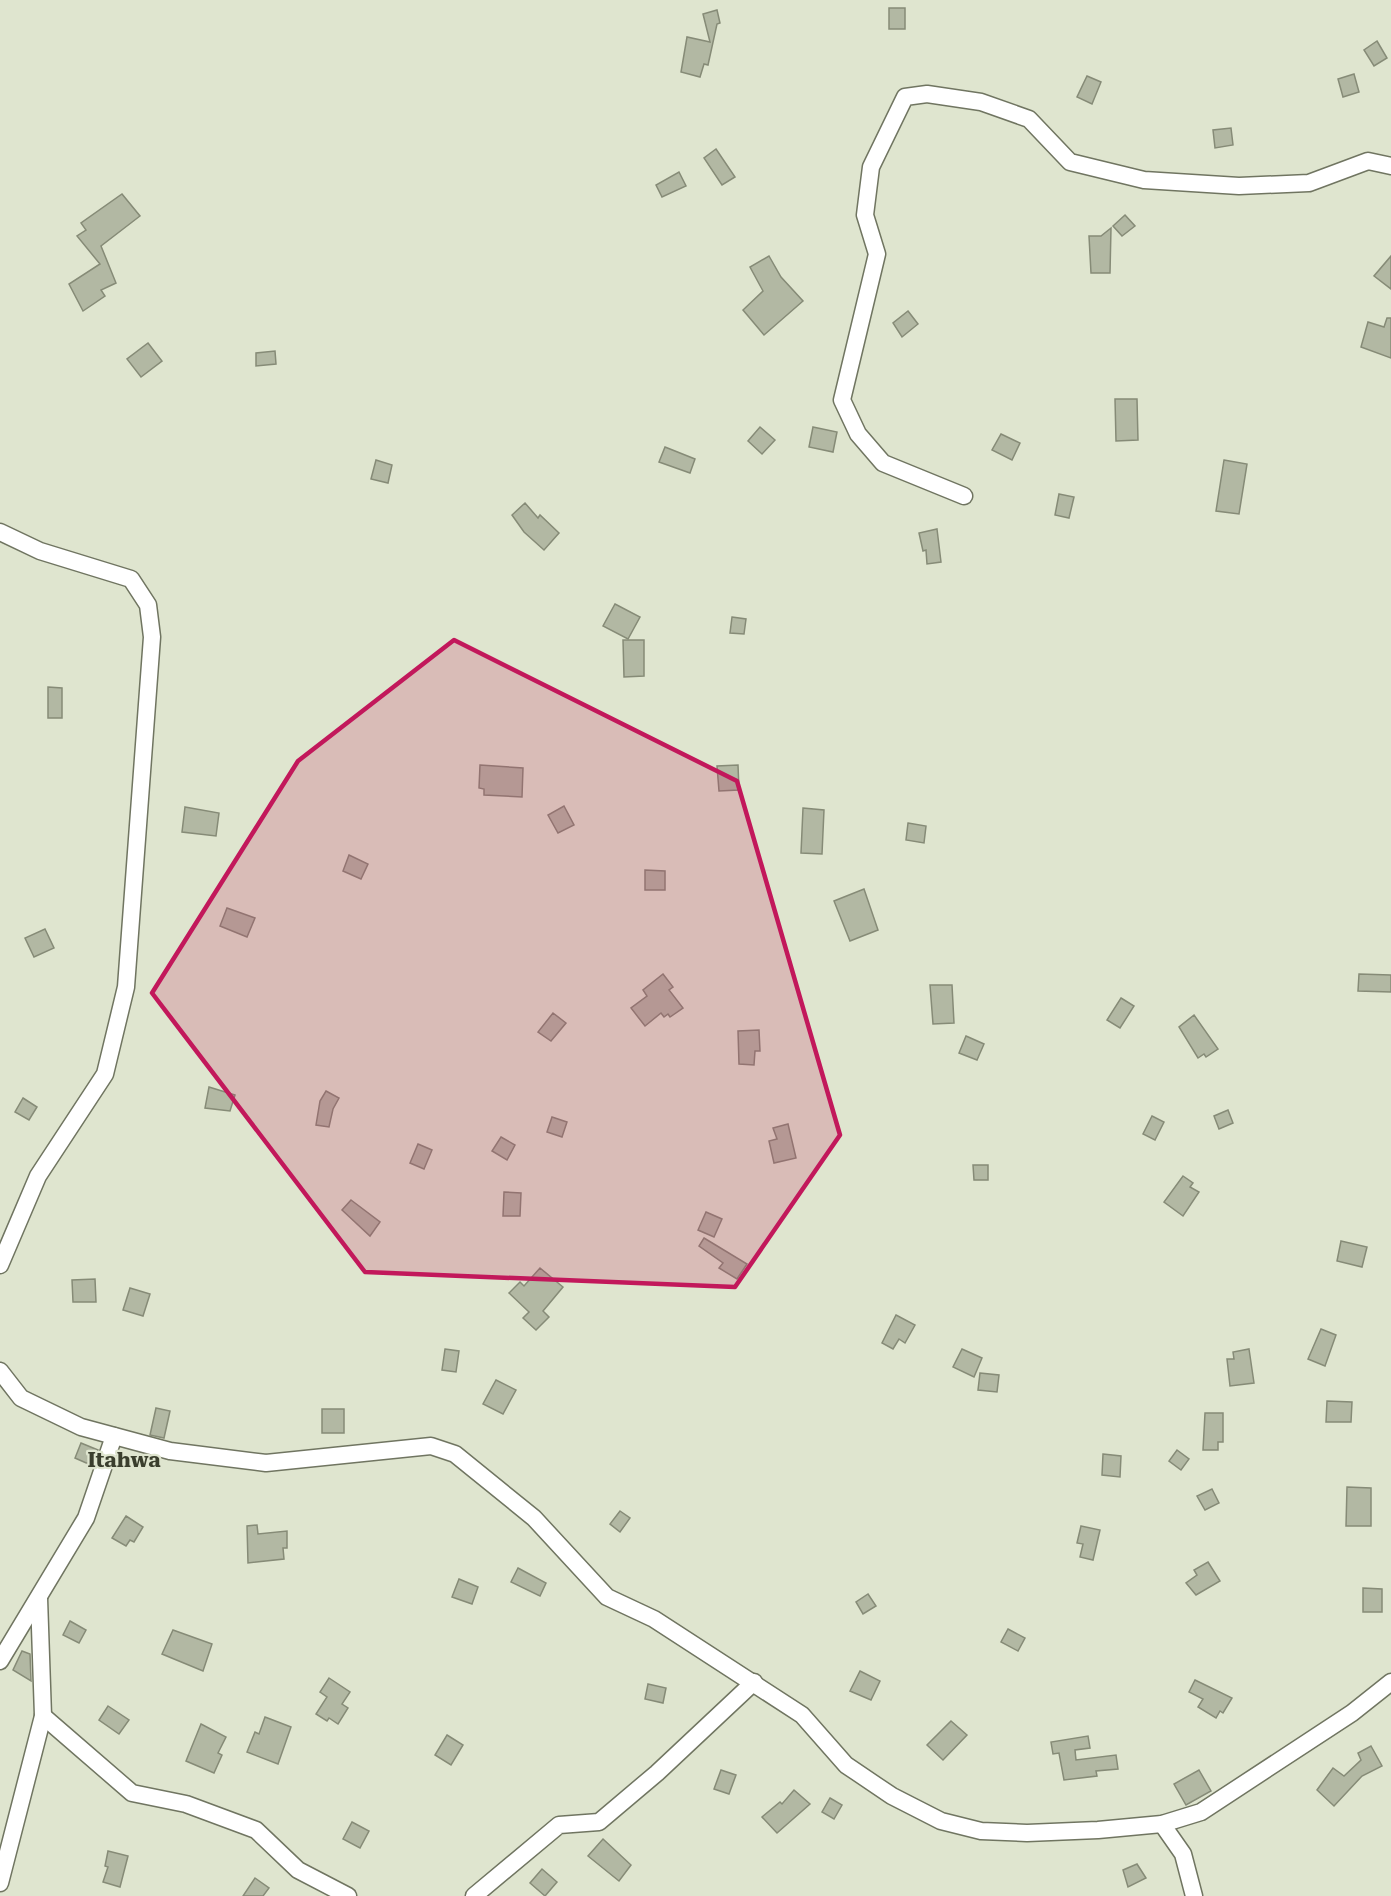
<svg xmlns="http://www.w3.org/2000/svg" width="1391" height="1896" font-family="'Roboto Serif',serif">
  <style>
    .building { fill: #b2b8a3; stroke: #868b77; stroke-width: 1.5 }
    .lines { fill: none; stroke-linecap: round; stroke-linejoin: round }
    .minor-casing { stroke: #707561; stroke-width: 19 }
    .minor { stroke: #fff; stroke-width: 16 }
    .marked { fill: #c2185b; fill-opacity: 0.2; stroke: #c2185b; stroke-width: 4.5; stroke-linejoin: round }
    .labels { text-anchor: middle; dominant-baseline: central; stroke-width: 4.5; stroke-linejoin: round; paint-order: stroke }
    .quarter-label { font-size: 21px; font-weight: bold; fill: #3a3e2d; stroke: #dfe5cf }
  </style>
  <rect width="100%" height="100%" fill="#dfe5cf"/>
  <g class="building">
    <rect x="889" y="8" width="16" height="21"/>
    <polygon points="717,10 720,23 717,24 708,65 704,64 700,77 681,72 687,37 710,42 703,14"/>
    <polygon points="1377,41 1387,58 1374,66 1364,50"/>
    <polygon points="1354,74 1359,92 1343,97 1338,79"/>
    <polygon points="1087,76 1101,82 1092,104 1077,97"/>
    <polygon points="1231,128 1233,145 1215,148 1213,130"/>
    <polygon points="716,149 735,177 722,185 704,158"/>
    <polygon points="679,172 686,186 662,197 656,185"/>
    <polygon points="122,194 140,216 101,246 116,283 101,290 105,296 83,311 69,284 100,264 77,236 86,230 81,223"/>
    <polygon points="1125,215 1135,226 1122,236 1113,226"/>
    <polygon points="1111,228 1110,273 1091,273 1089,236 1101,236"/>
    <polygon points="769,256 781,277 803,301 764,335 743,310 763,291 750,267"/>
    <polygon points="1391,256 1391,289 1374,276"/>
    <polygon points="908,311 918,324 902,337 893,323"/>
    <polygon points="1387,318 1391,318 1391,358 1361,347 1368,322 1384,327"/>
    <polygon points="148,343 162,361 141,377 127,359"/>
    <polygon points="275,351 276,364 256,366 256,353"/>
    <polygon points="1115,399 1137,399 1138,440 1116,441"/>
    <polygon points="760,427 775,440 762,454 748,441"/>
    <polygon points="813,427 837,432 833,452 809,447"/>
    <polygon points="1001,434 1020,443 1012,460 992,450"/>
    <polygon points="665,447 695,459 690,473 659,462"/>
    <polygon points="376,460 392,465 388,483 371,479"/>
    <polygon points="1224,460 1247,464 1239,514 1216,511"/>
    <polygon points="1059,494 1074,497 1069,518 1055,515"/>
    <polygon points="525,503 538,518 540,515 559,533 544,550 524,532 512,515"/>
    <polygon points="937,529 941,562 927,564 926,550 923,551 919,533"/>
    <polygon points="615,604 640,617 628,639 603,626"/>
    <polygon points="732,617 746,619 744,634 730,633"/>
    <polygon points="623,640 644,640 644,676 624,677"/>
    <polygon points="48,687 62,688 62,718 48,718"/>
    <polygon points="480,765 523,768 522,797 484,795 484,789 479,788"/>
    <polygon points="738,765 739,790 719,791 717,766"/>
    <polygon points="564,806 574,825 558,833 548,815"/>
    <polygon points="185,807 219,813 216,836 182,832"/>
    <polygon points="803,808 824,810 822,854 801,853"/>
    <polygon points="908,823 926,826 924,843 906,840"/>
    <polygon points="349,855 368,864 361,879 343,871"/>
    <polygon points="645,870 665,871 665,890 645,890"/>
    <polygon points="864,889 878,930 850,941 834,901"/>
    <polygon points="227,908 255,918 247,937 220,926"/>
    <polygon points="45,929 54,948 34,957 25,938"/>
    <polygon points="663,974 673,987 669,990 683,1008 670,1017 668,1014 664,1017 661,1013 645,1026 631,1008 647,996 643,990"/>
    <polygon points="1359,974 1391,975 1391,992 1358,991"/>
    <polygon points="930,985 952,985 954,1023 933,1024"/>
    <polygon points="1121,998 1134,1006 1120,1028 1107,1020"/>
    <polygon points="553,1013 566,1023 551,1041 538,1032"/>
    <polygon points="1194,1015 1218,1049 1206,1057 1204,1054 1198,1058 1179,1027"/>
    <polygon points="759,1030 760,1051 755,1051 754,1065 739,1064 738,1031"/>
    <polygon points="966,1036 984,1044 977,1060 959,1053"/>
    <polygon points="209,1087 235,1095 230,1111 205,1108"/>
    <polygon points="326,1091 339,1098 333,1109 329,1127 316,1125 320,1101"/>
    <polygon points="23,1098 37,1107 29,1120 15,1112"/>
    <polygon points="1228,1110 1233,1123 1219,1129 1214,1116"/>
    <polygon points="1152,1116 1164,1122 1155,1140 1143,1134"/>
    <polygon points="552,1117 567,1122 562,1137 547,1132"/>
    <polygon points="788,1124 796,1158 774,1163 769,1141 777,1139 773,1128"/>
    <polygon points="501,1137 515,1145 507,1160 492,1151"/>
    <polygon points="418,1144 432,1150 424,1169 410,1163"/>
    <polygon points="973,1165 988,1165 988,1180 974,1180"/>
    <polygon points="1183,1176 1193,1183 1190,1187 1199,1192 1183,1216 1164,1202"/>
    <polygon points="504,1192 521,1193 520,1216 503,1216"/>
    <polygon points="351,1200 380,1222 370,1236 342,1210"/>
    <polygon points="706,1212 722,1219 714,1237 698,1230"/>
    <polygon points="704,1238 747,1264 737,1279 719,1268 723,1263 699,1246"/>
    <polygon points="1341,1241 1367,1247 1362,1267 1337,1261"/>
    <polygon points="540,1268 563,1287 543,1311 549,1317 536,1330 523,1318 529,1312 509,1293 520,1282 524,1286"/>
    <polygon points="95,1279 96,1302 73,1302 72,1280"/>
    <polygon points="130,1288 150,1294 143,1316 123,1310"/>
    <polygon points="896,1315 915,1325 905,1343 899,1339 893,1349 882,1343"/>
    <polygon points="1321,1329 1336,1335 1325,1366 1308,1359"/>
    <polygon points="445,1349 459,1351 456,1372 442,1370"/>
    <polygon points="962,1349 982,1358 974,1377 953,1367"/>
    <polygon points="1249,1349 1254,1383 1230,1386 1227,1359 1234,1359 1233,1352"/>
    <polygon points="980,1373 999,1375 997,1392 978,1390"/>
    <polygon points="496,1380 516,1390 503,1414 483,1404"/>
    <polygon points="1327,1401 1352,1402 1351,1422 1326,1422"/>
    <polygon points="156,1408 170,1411 164,1438 150,1435"/>
    <rect x="322" y="1409" width="22" height="24"/>
    <polygon points="1205,1413 1223,1413 1223,1442 1218,1442 1218,1450 1203,1450"/>
    <polygon points="81,1443 98,1450 93,1466 75,1458"/>
    <polygon points="1177,1450 1189,1459 1181,1470 1169,1461"/>
    <polygon points="1103,1454 1121,1456 1120,1477 1102,1475"/>
    <polygon points="1347,1487 1371,1488 1371,1526 1346,1526"/>
    <polygon points="1212,1489 1219,1503 1205,1510 1197,1496"/>
    <polygon points="620,1511 630,1518 620,1532 610,1524"/>
    <polygon points="126,1516 143,1527 134,1542 130,1540 126,1546 112,1538"/>
    <polygon points="257,1525 258,1534 287,1531 287,1548 283,1548 284,1559 248,1563 247,1526"/>
    <polygon points="1081,1526 1100,1530 1093,1560 1080,1557 1083,1544 1077,1543"/>
    <polygon points="1208,1562 1220,1581 1196,1595 1186,1583 1197,1575 1194,1570"/>
    <polygon points="518,1568 546,1583 540,1596 511,1582"/>
    <polygon points="459,1579 478,1587 472,1604 452,1597"/>
    <polygon points="1363,1588 1382,1589 1382,1612 1363,1612"/>
    <polygon points="868,1594 876,1606 863,1614 856,1602"/>
    <polygon points="70,1621 86,1630 79,1643 63,1635"/>
    <polygon points="1008,1629 1025,1638 1018,1651 1001,1642"/>
    <polygon points="173,1630 212,1644 203,1671 162,1654"/>
    <polygon points="22,1651 30,1654 31,1681 13,1670"/>
    <polygon points="860,1671 880,1681 871,1700 850,1691"/>
    <polygon points="329,1678 350,1692 342,1704 348,1708 338,1724 329,1718 327,1721 316,1714 327,1697 320,1692"/>
    <polygon points="1195,1680 1232,1698 1223,1713 1220,1711 1216,1718 1198,1707 1203,1699 1189,1692"/>
    <polygon points="648,1684 666,1688 663,1703 645,1699"/>
    <polygon points="108,1706 129,1720 119,1734 99,1720"/>
    <polygon points="265,1717 291,1727 278,1764 247,1752 255,1732 259,1734"/>
    <polygon points="951,1721 967,1735 943,1760 927,1745"/>
    <polygon points="201,1724 226,1737 218,1753 222,1755 214,1773 186,1761"/>
    <polygon points="447,1735 463,1745 451,1765 435,1755"/>
    <polygon points="1088,1736 1090,1748 1075,1750 1076,1760 1116,1755 1118,1769 1096,1771 1097,1776 1064,1780 1059,1753 1053,1754 1051,1742"/>
    <polygon points="1371,1746 1382,1766 1362,1776 1334,1806 1317,1790 1333,1768 1344,1776 1361,1760 1358,1753"/>
    <polygon points="721,1770 736,1775 729,1794 714,1789"/>
    <polygon points="1199,1770 1211,1791 1186,1805 1174,1784"/>
    <polygon points="794,1790 810,1804 777,1833 762,1817 780,1802 782,1804"/>
    <polygon points="830,1798 842,1805 834,1819 822,1812"/>
    <polygon points="352,1822 369,1831 360,1848 343,1839"/>
    <polygon points="603,1839 631,1865 619,1881 588,1856"/>
    <polygon points="108,1851 128,1856 120,1887 103,1882 108,1867 105,1866"/>
    <polygon points="1137,1864 1146,1878 1128,1887 1123,1870"/>
    <polygon points="542,1869 557,1882 545,1896 530,1883"/>
    <polygon points="255,1878 269,1888 263,1896 243,1896"/>
  </g>
  <g class="lines">
    <defs>
      <g id="minor">
        <polyline points="964,496 883,463 858,434 842,400 877,254 865,215 871,167 905,97 927,94 981,102 1029,119 1070,162 1144,180 1239,186 1309,183 1368,161 1391,166"/>
        <polyline points="0,532 40,551 131,579 148,605 152,637 126,987 105,1074 38,1176 0,1265"/>
        <polyline points="0,1371 21,1398 81,1427 170,1451 266,1463 431,1446 455,1454 534,1518 607,1597 654,1619 802,1715 846,1765 892,1796 941,1821 981,1831 1027,1833 1098,1830 1162,1824 1201,1812 1352,1713 1391,1682"/>
        <polyline points="0,1661 86,1518 114,1436"/>
        <polyline points="43,1716 132,1793 186,1804 256,1830 298,1870 348,1896"/>
        <polyline points="1162,1824 1183,1854 1194,1896"/>
        <polyline points="0,1883 43,1716 39,1598"/>
        <polyline points="474,1896 559,1825 599,1822 657,1773 754,1682"/>
      </g>
    </defs>
    <use href="#minor" class="minor-casing"/>
    <use href="#minor" class="minor"/>
  </g>
  <path class="marked" d="M454,640L737,781L840,1135L735,1287L365,1272L152,993L298,761Z"/>
  <g class="labels">
    <g class="quarter-label">
      <text x="124" y="1460">Itahwa</text>
    </g>
  </g>
</svg>
